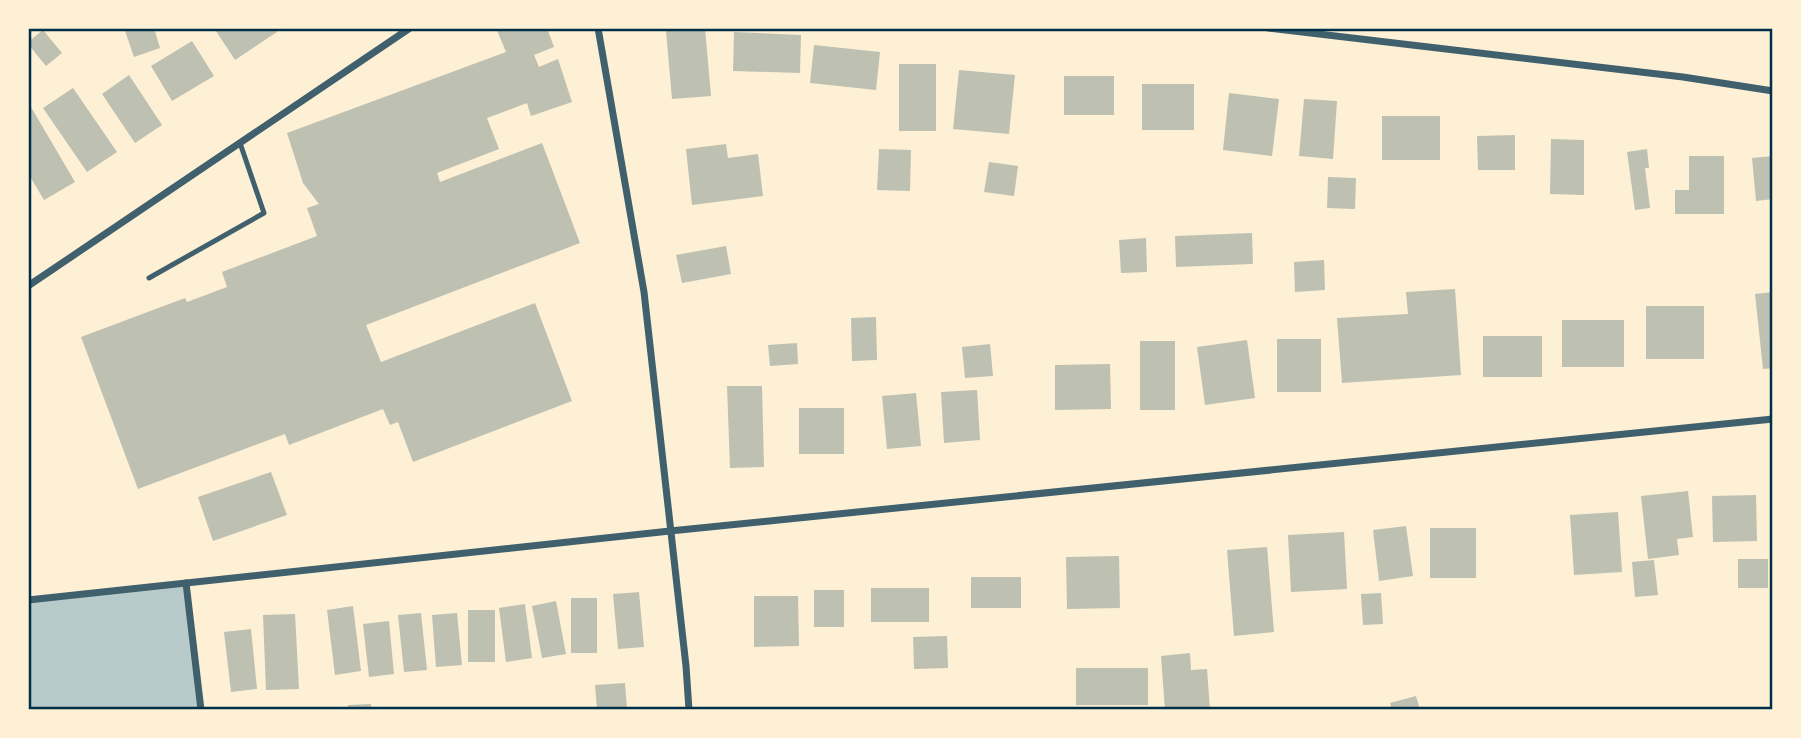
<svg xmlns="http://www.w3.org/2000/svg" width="1801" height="738" font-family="'Roboto Condensed',sans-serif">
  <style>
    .green { fill: #b9caca }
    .building { fill: #bec0b2 }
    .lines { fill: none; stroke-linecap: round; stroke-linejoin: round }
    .service { stroke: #3f606c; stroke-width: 5 }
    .minor { stroke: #3f606c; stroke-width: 7 }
    .neatline { fill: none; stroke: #003049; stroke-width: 2.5 }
  </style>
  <rect width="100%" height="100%" fill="#fdf0d5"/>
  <polygon class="green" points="186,583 201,710 28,710 28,600"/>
  <g class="building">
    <polygon points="124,28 154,28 160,48 134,57"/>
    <polygon points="214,28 274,28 277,32 235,60"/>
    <polygon points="496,28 547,28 554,47 534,55 539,67 558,59 572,102 531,116 527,103 487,118 499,149 437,173 440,182 542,143 580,243 366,325 381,362 535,303 572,401 413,462 398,422 390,425 383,409 289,445 285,434 138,489 81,337 185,298 187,302 227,287 222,272 317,236 307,208 319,204 303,183 287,133 506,52"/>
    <polygon points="705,28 711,96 672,99 666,31"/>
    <polygon points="43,30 62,53 46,66 28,44 28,42"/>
    <polygon points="734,32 801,35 800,73 733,71"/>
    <polygon points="192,41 214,76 172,101 151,66"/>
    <polygon points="814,45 880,52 876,90 810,83"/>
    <rect x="899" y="64" width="37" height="67"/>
    <polygon points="959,70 1015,75 1009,134 953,129"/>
    <polygon points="129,75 162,125 135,143 102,94"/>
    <rect x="1064" y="76" width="50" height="39"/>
    <rect x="1142" y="84" width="52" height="46"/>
    <polygon points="73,88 117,152 87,172 43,108"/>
    <polygon points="1229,93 1279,99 1272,156 1223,150"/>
    <polygon points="1304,99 1337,101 1333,159 1299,156"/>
    <polygon points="28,102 75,182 44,200 28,173"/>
    <rect x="1382" y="116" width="58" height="44"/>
    <polygon points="1515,135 1515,170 1478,170 1477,136"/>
    <polygon points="1551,139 1584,140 1584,195 1550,194"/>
    <polygon points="726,144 728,158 758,154 763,196 692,205 686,149"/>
    <polygon points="879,149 911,150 910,191 877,190"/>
    <polygon points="1647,149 1649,168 1645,168 1650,208 1635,210 1627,152"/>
    <polygon points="1689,156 1724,156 1724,214 1675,214 1675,190 1689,190"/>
    <polygon points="1773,156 1773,199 1756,201 1752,158"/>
    <polygon points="989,162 1018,166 1014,196 984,192"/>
    <polygon points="1328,177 1356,178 1355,209 1327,208"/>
    <polygon points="1252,233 1253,264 1176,267 1175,236"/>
    <polygon points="1146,238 1147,272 1121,273 1119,240"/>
    <polygon points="726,246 731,274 682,283 676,255"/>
    <polygon points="1324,260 1325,290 1295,292 1294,262"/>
    <polygon points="1455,289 1461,375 1342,383 1337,318 1408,314 1406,292"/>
    <polygon points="1773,292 1773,368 1763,369 1755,294"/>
    <rect x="1646" y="306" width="58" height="53"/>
    <polygon points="876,317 877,360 852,361 851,318"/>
    <rect x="1562" y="320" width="62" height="47"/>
    <rect x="1483" y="336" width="59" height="41"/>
    <rect x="1277" y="339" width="44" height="53"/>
    <polygon points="1247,340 1255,398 1205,405 1197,347"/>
    <rect x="1140" y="341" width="35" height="69"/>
    <polygon points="797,343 798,364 770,366 768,345"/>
    <polygon points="990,344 993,376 965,378 962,347"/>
    <polygon points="1110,364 1111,409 1055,410 1055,365"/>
    <polygon points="727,386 762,386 764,467 730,468"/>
    <polygon points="977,390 980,440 944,443 941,392"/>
    <polygon points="916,393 921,446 887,449 882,396"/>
    <rect x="799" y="408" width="45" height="46"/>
    <polygon points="271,472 287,515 213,541 198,497"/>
    <polygon points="1688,491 1693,537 1677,539 1679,555 1648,559 1641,496"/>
    <polygon points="1756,495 1757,541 1713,542 1712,496"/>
    <polygon points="1618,512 1622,572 1574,575 1570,515"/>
    <polygon points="1406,526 1413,576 1379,581 1373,530"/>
    <rect x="1430" y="528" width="46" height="50"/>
    <polygon points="1344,532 1347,589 1291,592 1288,535"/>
    <polygon points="1267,547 1274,632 1234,636 1227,550"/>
    <polygon points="1119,556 1120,608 1067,609 1066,557"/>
    <rect x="1738" y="559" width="30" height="29"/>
    <polygon points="1654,560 1658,595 1635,597 1632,562"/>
    <rect x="971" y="577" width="50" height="31"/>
    <rect x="871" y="588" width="58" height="34"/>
    <rect x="814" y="590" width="30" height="37"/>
    <polygon points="639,592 644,647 618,649 613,594"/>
    <polygon points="1381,593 1383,624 1363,625 1361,594"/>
    <polygon points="754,596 798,596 799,646 754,647"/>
    <rect x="571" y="598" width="26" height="55"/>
    <polygon points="556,601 566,654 542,658 532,606"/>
    <polygon points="525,604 532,658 506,662 499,608"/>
    <polygon points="353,606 361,671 335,675 327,610"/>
    <rect x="468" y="610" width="27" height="52"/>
    <polygon points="421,613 427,670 404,672 398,615"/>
    <polygon points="457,613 462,665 436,667 432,615"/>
    <polygon points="295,614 299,689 266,690 263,615"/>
    <polygon points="389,621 394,674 369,677 363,624"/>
    <polygon points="251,629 257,689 231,692 224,632"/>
    <polygon points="947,636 948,668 914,669 913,637"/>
    <polygon points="1190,653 1191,670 1207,669 1210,710 1165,710 1161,656"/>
    <rect x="1076" y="668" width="72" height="37"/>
    <polygon points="625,683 627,708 597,710 595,685"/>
    <polygon points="1416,696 1420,710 1392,710 1390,703"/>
    <polygon points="371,704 371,710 348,710 348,705"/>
  </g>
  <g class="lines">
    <polyline class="service" points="149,278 264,213 240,143"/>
    <g class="minor">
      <polyline points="598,28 644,292 686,666 689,710"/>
      <polyline points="1268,28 1683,77 1773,91"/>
      <polyline points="28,286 410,28"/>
      <polyline points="186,583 201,710"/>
      <polyline points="28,600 670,531 1773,419"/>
    </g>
  </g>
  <rect width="1801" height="738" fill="none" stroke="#fdf0d5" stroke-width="60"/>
  <rect x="30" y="30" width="1741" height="678" class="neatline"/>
</svg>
